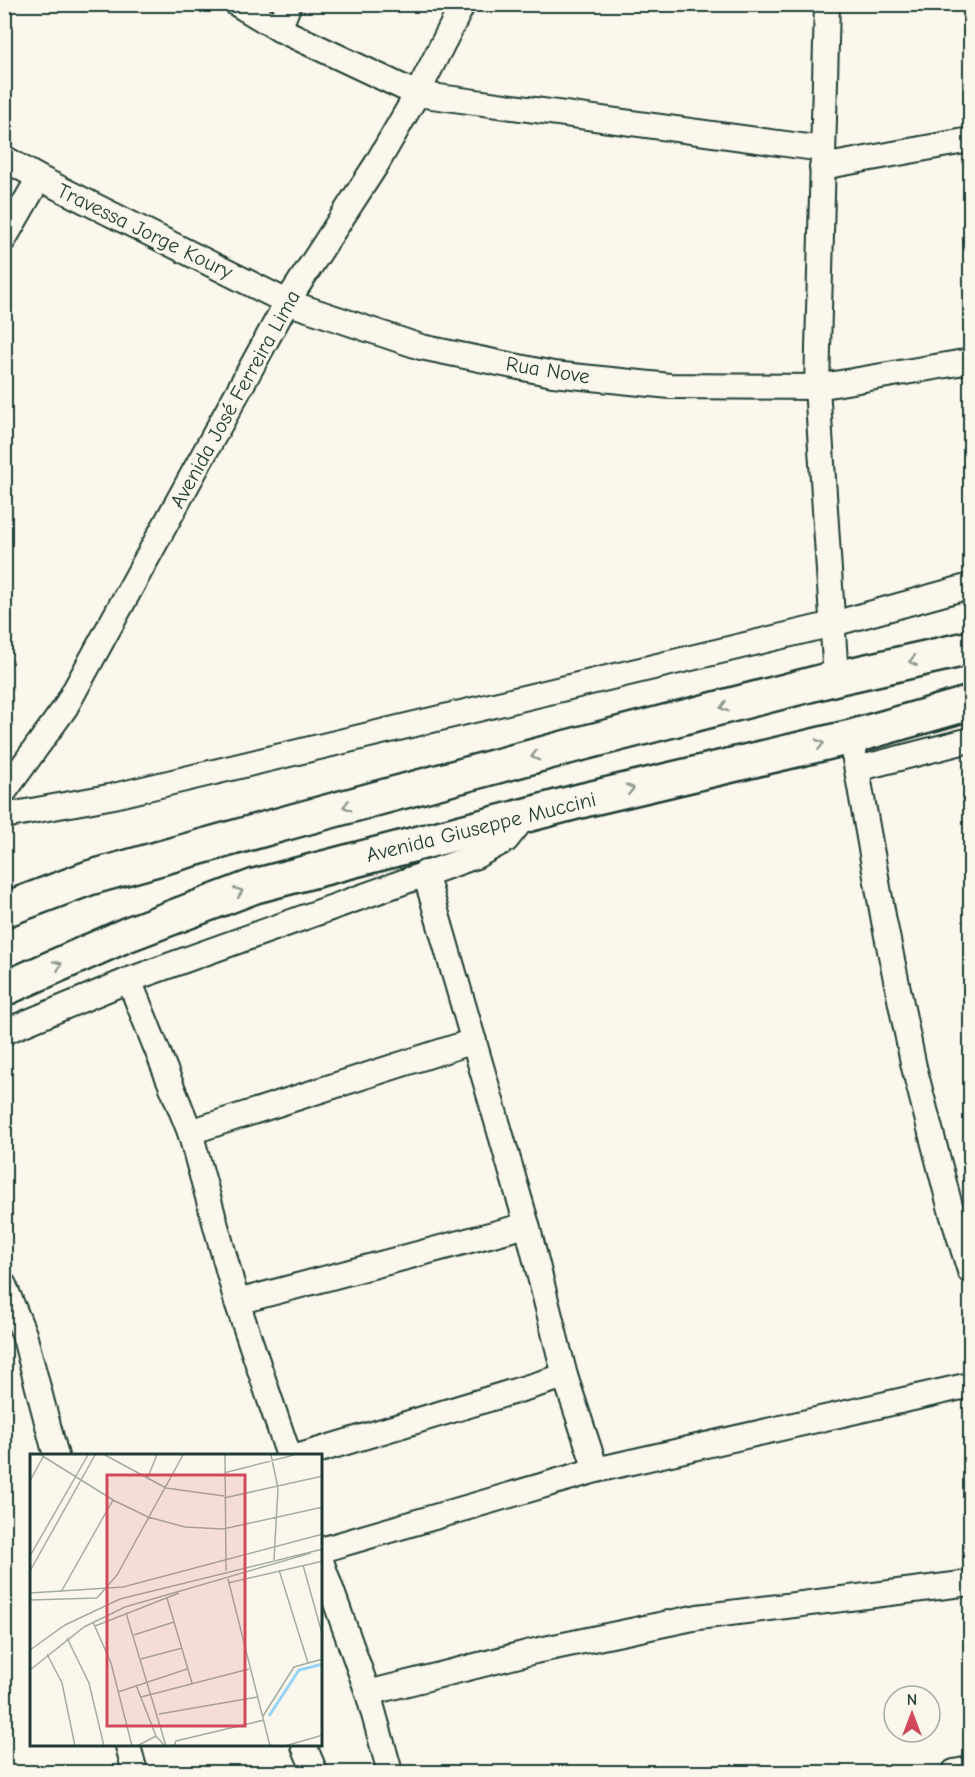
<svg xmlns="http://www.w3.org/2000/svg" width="975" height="1777" font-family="'Comic Neue',sans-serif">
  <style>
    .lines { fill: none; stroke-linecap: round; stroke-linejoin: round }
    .street-casing { stroke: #1f3d34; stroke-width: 28 }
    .secondary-casing { stroke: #1f3d34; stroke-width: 38 }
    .street { stroke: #fbf7ec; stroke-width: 24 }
    .secondary { stroke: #fbf7ec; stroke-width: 33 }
    .oneway { stroke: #8d9a90 }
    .labels { text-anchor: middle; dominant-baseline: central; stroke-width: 6; stroke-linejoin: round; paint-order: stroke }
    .street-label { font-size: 21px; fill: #1f3d34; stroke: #fbf7ec }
    .inset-river { fill: none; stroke: #96d3f7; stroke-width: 3 }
    .inset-road { fill: none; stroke: #a3ada2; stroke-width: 1.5 }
    .view { fill: #d1495b; fill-opacity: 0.15; stroke: #d1495b; stroke-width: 3 }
    .inset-edge { fill: none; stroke: #1f3d34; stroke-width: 3 }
  </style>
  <rect width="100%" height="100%" fill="#fbf7ec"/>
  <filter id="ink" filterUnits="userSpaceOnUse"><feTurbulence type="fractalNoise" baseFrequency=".0167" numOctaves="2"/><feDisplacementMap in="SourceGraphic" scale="12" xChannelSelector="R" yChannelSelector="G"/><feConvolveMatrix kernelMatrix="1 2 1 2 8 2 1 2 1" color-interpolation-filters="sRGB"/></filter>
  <g filter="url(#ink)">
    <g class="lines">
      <defs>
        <g id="street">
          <polyline points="237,4 279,29 417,94 823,149"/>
          <polyline points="827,4 817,387 836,678"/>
          <polyline points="279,29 289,4"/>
          <polyline points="4,158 39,178 287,302 421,347 553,374 670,386 817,387 970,361"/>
          <polyline points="822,167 970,140"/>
          <polyline points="4,239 39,178"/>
          <polyline points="851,737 884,921 914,1067 951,1210 970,1271"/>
          <polyline points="857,769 970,740"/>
          <polyline points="4,792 65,708 287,302 376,165 417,94 463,4"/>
          <polyline points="4,816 114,796 833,624 970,586"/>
          <polyline points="425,873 527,1225 565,1376 596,1470"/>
          <polyline points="129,980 190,1132 237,1302 289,1456"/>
          <polyline points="4,1032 129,980 476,856 506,840 526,815"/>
          <polyline points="190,1132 474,1041"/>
          <polyline points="4,1285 24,1334 56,1456"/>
          <polyline points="237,1302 527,1225"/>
          <polyline points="300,1456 565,1376"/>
          <polyline points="321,1550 596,1470 970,1385"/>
          <polyline points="321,1561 368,1693 390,1772"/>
          <polyline points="368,1693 535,1651 698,1617 970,1583"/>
          <polyline points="128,1746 135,1772"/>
          <polyline points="304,1746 315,1772"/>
          <polyline points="954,1772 970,1769"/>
        </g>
        <g id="secondary">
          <polyline points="4,910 89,878 297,820 564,748 836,678 970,648"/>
          <polyline points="4,989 126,935 255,886 584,800 851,737 970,703"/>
        </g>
      </defs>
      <use href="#street" class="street-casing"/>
      <use href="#secondary" class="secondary-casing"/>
      <use href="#street" class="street"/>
      <use href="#secondary" class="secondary"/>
    </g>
    <defs><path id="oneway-chevron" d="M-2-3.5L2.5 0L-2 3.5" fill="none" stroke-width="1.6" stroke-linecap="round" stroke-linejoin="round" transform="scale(1.5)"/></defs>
    <g class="oneway">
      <use href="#oneway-chevron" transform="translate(913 661) rotate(167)"/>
      <use href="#oneway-chevron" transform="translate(724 707) rotate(166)"/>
      <use href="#oneway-chevron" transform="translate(820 744) rotate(-13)"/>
      <use href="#oneway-chevron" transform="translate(535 756) rotate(165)"/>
      <use href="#oneway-chevron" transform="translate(630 789) rotate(-13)"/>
      <use href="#oneway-chevron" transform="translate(347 806) rotate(165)"/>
      <use href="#oneway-chevron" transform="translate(239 892) rotate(-21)"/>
      <use href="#oneway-chevron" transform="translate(58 965) rotate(-24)"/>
    </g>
  </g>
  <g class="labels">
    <g class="street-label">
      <text transform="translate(145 231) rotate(26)">Travessa Jorge Koury</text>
      <text transform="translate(548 370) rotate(9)">Rua Nove</text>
      <text transform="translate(235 399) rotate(-61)">Avenida José Ferreira Lima</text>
      <text transform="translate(481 827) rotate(-14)">Avenida Giuseppe Muccini</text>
    </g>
  </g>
  <g transform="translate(30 1454)">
    <rect width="292" height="292" fill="#fbf7ec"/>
    <path class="inset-river" d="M239,262L269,216L293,210"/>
    <path class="inset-road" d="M11,1L83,46L118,63L155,73L193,75L293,53M75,1L136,34L194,42M195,1L196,117M241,1L248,34L244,106M194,19L264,1M117,25L127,1M0,27L13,3M194,44L293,22M0,102L58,1M273,111L293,183M249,116L278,209M0,117L65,1M198,125L240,292M198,129L293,107M31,138L83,46M0,139L93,133L293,80M67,144L87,121L153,1M137,144L162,229M0,146L67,144M96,159L136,292M63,168L81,209L102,292M65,172L149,139M104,181L144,168M37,184L59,229L74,292M0,196L35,171L90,145L293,95M17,200L32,229L45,292M111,205L152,194M0,216L54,173L95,153L281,99M106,231L126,282L135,292M88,238L157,215M111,243L219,215M129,260L227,243M233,262L264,213L293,205M107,292L126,282M144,292L146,287L234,266M255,292L293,281"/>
    <path class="view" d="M77,21H215V272H77Z"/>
    <rect width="292" height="292" class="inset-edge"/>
  </g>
  <rect width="975" height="1777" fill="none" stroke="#fbf7ec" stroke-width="24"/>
  <rect x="12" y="12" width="951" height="1753" fill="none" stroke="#1f3d34" stroke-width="2" filter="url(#ink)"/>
  <g transform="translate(912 1714)"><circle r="28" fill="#fbf7ec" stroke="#a3ada2" stroke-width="1.5"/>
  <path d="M0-4.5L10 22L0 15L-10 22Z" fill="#d1495b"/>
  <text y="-9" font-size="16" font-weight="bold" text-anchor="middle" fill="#1f3d34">N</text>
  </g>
</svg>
